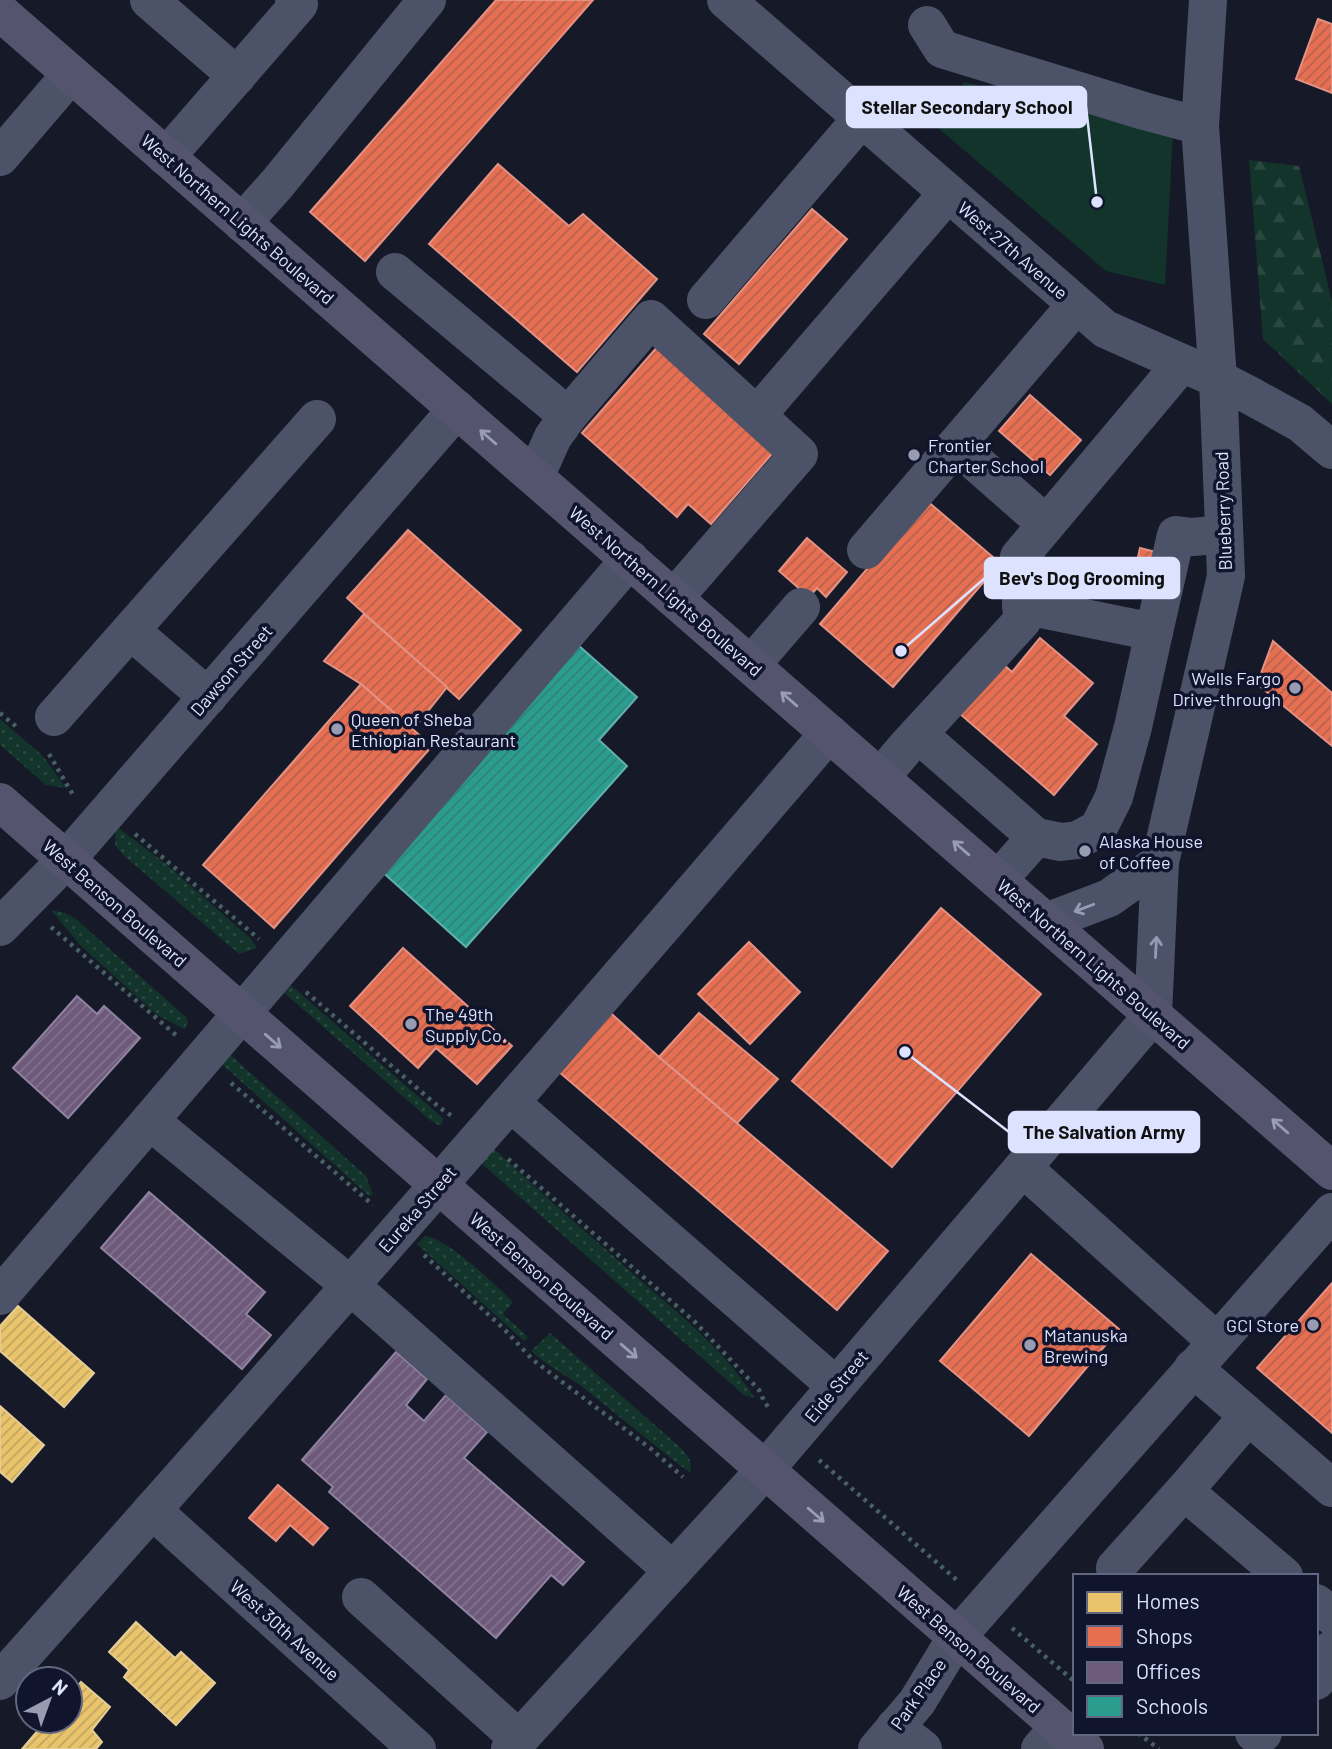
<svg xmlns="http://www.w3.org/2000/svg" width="1332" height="1749" font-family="Barlow,sans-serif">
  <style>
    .grass { fill: url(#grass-dots) }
    .forest { fill: url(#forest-firs) }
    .green { fill: #13342a }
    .homes { fill: url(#homes-hatch); stroke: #e5cd97; stroke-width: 2 }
    .shops { fill: url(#shops-hatch); stroke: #e49285; stroke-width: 2 }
    .offices { fill: url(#offices-hatch); stroke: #8f82a2; stroke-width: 2 }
    .schools { fill: url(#schools-hatch); stroke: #60b2b1; stroke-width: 2 }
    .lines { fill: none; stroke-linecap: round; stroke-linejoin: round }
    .path { stroke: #485f65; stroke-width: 4.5; stroke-dasharray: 3.5 5; stroke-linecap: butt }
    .minor { stroke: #4c5368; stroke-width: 38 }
    .major { stroke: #54546e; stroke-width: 38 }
    .oneway { stroke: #989cb6 }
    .oneway2 { stroke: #949bb4 }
    .poi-dot { fill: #979cb3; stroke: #10142d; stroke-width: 2.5 }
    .labels { text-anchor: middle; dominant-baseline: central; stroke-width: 7; stroke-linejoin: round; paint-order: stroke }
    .street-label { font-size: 18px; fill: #dde3ff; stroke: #10142d }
    .poi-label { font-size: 18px; fill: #dde3ff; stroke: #10142d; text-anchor: start }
    .leader { fill: none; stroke: #dde3ff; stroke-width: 2.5 }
    .callout-dot { fill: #dde3ff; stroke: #10142d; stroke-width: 2.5 }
    .callout { fill: #dde3ff; stroke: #dde3ff; stroke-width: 2.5 }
    .callout-label { font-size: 19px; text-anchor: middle; font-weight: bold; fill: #111 }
  </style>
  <defs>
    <pattern id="grass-dots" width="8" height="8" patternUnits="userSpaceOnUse" patternTransform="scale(1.75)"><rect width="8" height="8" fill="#13342a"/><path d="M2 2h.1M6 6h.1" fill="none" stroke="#2a483f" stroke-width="1.8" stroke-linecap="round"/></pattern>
    <pattern id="forest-firs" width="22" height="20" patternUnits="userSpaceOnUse" patternTransform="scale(1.75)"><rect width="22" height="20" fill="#13342a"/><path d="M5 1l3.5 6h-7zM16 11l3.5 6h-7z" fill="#2a483f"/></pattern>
    <pattern id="homes-hatch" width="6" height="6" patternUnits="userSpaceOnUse" patternTransform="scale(1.75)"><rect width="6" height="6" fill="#e9c46a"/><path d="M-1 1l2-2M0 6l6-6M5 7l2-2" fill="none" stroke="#bfa462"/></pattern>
    <pattern id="shops-hatch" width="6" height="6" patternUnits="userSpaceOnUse" patternTransform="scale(1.75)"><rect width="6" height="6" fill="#e76f51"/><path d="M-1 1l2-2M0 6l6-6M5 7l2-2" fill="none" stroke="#b66250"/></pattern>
    <pattern id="offices-hatch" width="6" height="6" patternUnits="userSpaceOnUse" patternTransform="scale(1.75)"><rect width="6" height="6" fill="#6d597a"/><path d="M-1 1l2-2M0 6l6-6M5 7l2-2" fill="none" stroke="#81718e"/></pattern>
    <pattern id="schools-hatch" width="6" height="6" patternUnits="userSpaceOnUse" patternTransform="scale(1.75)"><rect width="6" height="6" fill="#2a9d8f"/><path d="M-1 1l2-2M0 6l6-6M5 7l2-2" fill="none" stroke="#31827b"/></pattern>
  </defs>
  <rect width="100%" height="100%" fill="#161927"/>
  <g class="grass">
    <polygon points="0,719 43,756 66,788 46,785 0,745"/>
    <polygon points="116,826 166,864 250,938 257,948 239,954 123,855 115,845"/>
    <polygon points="51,910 65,913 76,919 187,1018 188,1023 184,1029 157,1015 80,945"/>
    <polygon points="285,980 444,1119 440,1126 431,1121 274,984"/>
    <polygon points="226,1051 366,1176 373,1195 368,1195 215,1058"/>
    <path d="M487,1142C536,1189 587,1233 638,1278C680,1315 725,1350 754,1397L745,1396L472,1155Z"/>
    <path d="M425,1236C449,1239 494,1284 513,1302L503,1314L528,1337L524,1341L417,1244Z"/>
    <polygon points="550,1333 682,1449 690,1460 691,1473 678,1464 580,1385 544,1362 531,1351"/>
  </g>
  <polygon class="forest" points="1249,160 1299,166 1332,301 1332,404 1263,339"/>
  <polygon class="green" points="964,82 1173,133 1165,285 1106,271 938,128"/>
  <g class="homes">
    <polygon points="18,1306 94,1373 64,1407 0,1351 0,1326"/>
    <polygon points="0,1406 44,1445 12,1482 0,1472"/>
    <polygon points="136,1622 175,1658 181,1652 215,1683 176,1725 124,1677 129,1670 109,1652"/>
    <polygon points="81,1682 110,1707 92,1730 102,1742 96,1749 22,1749 46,1721 70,1721 70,1695"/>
  </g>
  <g class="shops">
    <polygon points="496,0 593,0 365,261 310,212"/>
    <polygon points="1318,19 1332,24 1332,93 1296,79"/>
    <polygon points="498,164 569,226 583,214 657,279 577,372 429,244"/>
    <polygon points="812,209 847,239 739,364 704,334"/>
    <polygon points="659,345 777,448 711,524 688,504 677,517 582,433"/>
    <polygon points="1030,395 1081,440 1050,475 999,431"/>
    <polygon points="926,500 1000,563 893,687 820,624"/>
    <polygon points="408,530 521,630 459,699 347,598"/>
    <polygon points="807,538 847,572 826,597 817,588 809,597 779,571"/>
    <polygon points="1140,548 1160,553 1151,593 1131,589"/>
    <polygon points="364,614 447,687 413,730 361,684 324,661"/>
    <polygon points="1040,638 1093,683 1064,716 1097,744 1054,795 960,714 1003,664 1012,672"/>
    <polygon points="1273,641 1332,693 1332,746 1257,684"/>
    <polygon points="361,684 432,746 274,928 203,865"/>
    <polygon points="941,908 1041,994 892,1167 792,1081"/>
    <polygon points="749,942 800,992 750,1044 698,994"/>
    <polygon points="403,948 512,1046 477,1084 436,1048 418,1068 350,1006"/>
    <polygon points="603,1006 659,1057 888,1251 837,1310 552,1066"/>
    <polygon points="699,1013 778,1079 737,1123 659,1057"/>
    <polygon points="1031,1254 1119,1329 1029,1436 940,1361"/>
    <polygon points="1332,1283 1332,1433 1257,1368"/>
    <polygon points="278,1485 328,1528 313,1545 290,1525 276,1541 249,1518"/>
  </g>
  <g class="offices">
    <polygon points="77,996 97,1014 104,1006 140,1038 68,1118 13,1068"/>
    <polygon points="149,1192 265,1292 246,1314 271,1335 242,1369 101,1248"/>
    <polygon points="396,1352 427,1379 406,1405 424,1421 446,1395 487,1432 464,1458 584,1562 563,1585 551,1575 496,1638 329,1492 333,1487 302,1460"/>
  </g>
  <polygon class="schools" points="578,645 637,697 599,740 627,766 466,947 379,869"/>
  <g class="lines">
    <g class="path">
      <polyline points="0,713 18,728"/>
      <polyline points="49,754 73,795"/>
      <polyline points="135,834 259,939"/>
      <polyline points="51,927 177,1036"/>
      <polyline points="306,992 440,1108 452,1116"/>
      <polyline points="231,1083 373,1205"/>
      <polyline points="508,1159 695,1322 759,1390 765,1403 769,1408"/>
      <polyline points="424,1255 504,1329 533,1360 650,1448 683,1477"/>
      <polyline points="819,1460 958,1581"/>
      <polyline points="1012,1628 1075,1682"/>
      <polyline points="1138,1733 1159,1749"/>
    </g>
    <g class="minor">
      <polyline points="149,0 237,76"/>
      <polyline points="726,0 1105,329 1218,379 1251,396 1300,423 1332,450"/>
      <polyline points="927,25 942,49 1144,111 1200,126"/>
      <polyline points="0,157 71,74"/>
      <polyline points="166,157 299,4 294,0"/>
      <polyline points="242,223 277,184 427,0"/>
      <polyline points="395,272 568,416 553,437 535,477"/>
      <polyline points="706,300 862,118"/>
      <polyline points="758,414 948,193"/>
      <polyline points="568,416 651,319 799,454 674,598"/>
      <polyline points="956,445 1046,524"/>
      <polyline points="866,550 1076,305"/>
      <polyline points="131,631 208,697"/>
      <polyline points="1154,632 1176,535 1193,537 1224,534"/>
      <polyline points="751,665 801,607"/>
      <polyline points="54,717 317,419"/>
      <polyline points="918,734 1036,837"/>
      <polyline points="880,778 907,746 1022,621 1019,557 1182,363"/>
      <polyline points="998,880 1036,837 1061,842 1078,840 1098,829 1114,797 1133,727 1154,632 1021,605"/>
      <polyline points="1046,922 1109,898 1160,862"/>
      <polyline points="0,927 66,860 457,409"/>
      <polyline points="511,1103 836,1386"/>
      <polyline points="150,1121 351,1286 673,1571"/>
      <polyline points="1023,1168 1216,1341"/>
      <polyline points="0,1296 630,559"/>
      <polyline points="1193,1368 1332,1488"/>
      <polyline points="1248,1416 1184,1491 1284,1576"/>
      <polyline points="152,1510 417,1749"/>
      <polyline points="1116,1576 1115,1568 1184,1491"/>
      <polyline points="361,1597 519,1739"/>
      <polyline points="1316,1603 1332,1616"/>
      <path d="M0,1681C280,1368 556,1052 829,733"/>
      <polyline points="1316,1681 1332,1649"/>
      <polyline points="895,1727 923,1749"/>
      <polyline points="1254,1733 1259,1736 1263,1733"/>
      <polyline points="510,1749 764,1471 1153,1015 1160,862 1226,576 1218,379 1200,126 1208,0"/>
      <polyline points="877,1749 917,1702 956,1638 1332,1212"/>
      <polyline points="1040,1749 1059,1727"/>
    </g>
    <g class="major">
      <polyline points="0,12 1332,1171"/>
      <polyline points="0,802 1085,1749"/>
    </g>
  </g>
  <defs><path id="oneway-shaft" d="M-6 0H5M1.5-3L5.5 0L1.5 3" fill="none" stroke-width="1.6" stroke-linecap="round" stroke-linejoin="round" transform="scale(1.75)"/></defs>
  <g class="oneway">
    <use href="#oneway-shaft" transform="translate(488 437) rotate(-139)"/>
    <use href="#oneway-shaft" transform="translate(789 699) rotate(-139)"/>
    <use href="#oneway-shaft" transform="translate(961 848) rotate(-139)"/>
    <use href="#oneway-shaft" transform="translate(273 1041) rotate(41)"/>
    <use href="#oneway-shaft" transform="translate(1280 1126) rotate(-139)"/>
    <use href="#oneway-shaft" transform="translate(629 1351) rotate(41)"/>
    <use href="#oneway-shaft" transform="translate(816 1515) rotate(41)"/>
  </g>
  <g class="oneway2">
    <use href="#oneway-shaft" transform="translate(1084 908) rotate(159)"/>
    <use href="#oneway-shaft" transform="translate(1156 947) rotate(-87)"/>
  </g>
  <g class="poi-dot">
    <circle cx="914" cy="455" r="7"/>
    <circle cx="1295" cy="688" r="7"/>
    <circle cx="337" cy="729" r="7"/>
    <circle cx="1085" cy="851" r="7"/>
    <circle cx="411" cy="1024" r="7"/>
    <circle cx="1313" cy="1325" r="7"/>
    <circle cx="1030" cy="1345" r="7"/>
  </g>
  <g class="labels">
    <g class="street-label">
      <text transform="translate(238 219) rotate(41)">West Northern Lights Boulevard</text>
      <text transform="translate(1013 250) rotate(41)">West 27th Avenue</text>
      <text transform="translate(1223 511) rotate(-92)">Blueberry Road</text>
      <text transform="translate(666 591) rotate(41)">West Northern Lights Boulevard</text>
      <text transform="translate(231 670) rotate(-49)">Dawson Street</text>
      <text transform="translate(115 903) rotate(41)">West Benson Boulevard</text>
      <text transform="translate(1094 964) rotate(41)">West Northern Lights Boulevard</text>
      <text transform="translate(417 1209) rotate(-49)">Eureka Street</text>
      <text transform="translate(542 1276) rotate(41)">West Benson Boulevard</text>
      <text transform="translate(836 1386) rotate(-50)">Eide Street</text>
      <text transform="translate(285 1630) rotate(42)">West 30th Avenue</text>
      <text transform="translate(969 1649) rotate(41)">West Benson Boulevard</text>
      <text transform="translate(918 1694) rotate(-55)">Park Place</text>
    </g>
    <g class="poi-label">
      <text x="928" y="445">Frontier<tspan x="928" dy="21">Charter School</tspan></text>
      <text x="1281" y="678" text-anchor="end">Wells Fargo<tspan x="1281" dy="21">Drive-through</tspan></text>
      <text x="351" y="719">Queen of Sheba<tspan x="351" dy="21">Ethiopian Restaurant</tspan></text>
      <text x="1099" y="841">Alaska House<tspan x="1099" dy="21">of Coffee</tspan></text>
      <text x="425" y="1014">The 49th<tspan x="425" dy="21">Supply Co.</tspan></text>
      <text x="1299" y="1325" text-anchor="end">GCI Store</text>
      <text x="1044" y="1335">Matanuska<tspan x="1044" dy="21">Brewing</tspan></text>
    </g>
  </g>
  <path class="leader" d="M1097 202L1086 107M901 651L985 578M905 1052L1009 1132"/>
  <g class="callout-dot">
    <circle cx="1097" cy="202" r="7"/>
    <circle cx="901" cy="651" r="7"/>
    <circle cx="905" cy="1052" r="7"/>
  </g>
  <g class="callout">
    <rect x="847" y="87" width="239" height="40" rx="7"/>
    <rect x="985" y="558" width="194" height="40" rx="7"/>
    <rect x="1009" y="1112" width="190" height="40" rx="7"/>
  </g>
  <g class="callout-label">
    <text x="967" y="114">Stellar Secondary School</text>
    <text x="1082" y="585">Bev's Dog Grooming</text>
    <text x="1104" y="1139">The Salvation Army</text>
  </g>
  <rect x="1073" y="1574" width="245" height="161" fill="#10142d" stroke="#626781" stroke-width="2"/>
  <rect x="1087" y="1592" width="35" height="21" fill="#e9c46a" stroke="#626781" stroke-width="2"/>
  <text x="1136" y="1609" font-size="21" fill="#dde3ff">Homes</text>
  <rect x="1087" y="1626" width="35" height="21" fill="#e76f51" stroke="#626781" stroke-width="2"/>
  <text x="1136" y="1644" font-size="21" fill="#dde3ff">Shops</text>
  <rect x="1087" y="1662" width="35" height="21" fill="#6d597a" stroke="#626781" stroke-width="2"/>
  <text x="1136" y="1679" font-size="21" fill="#dde3ff">Offices</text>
  <rect x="1087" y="1696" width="35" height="21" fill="#2a9d8f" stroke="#626781" stroke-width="2"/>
  <text x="1136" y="1714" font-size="21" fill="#dde3ff">Schools</text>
  <g transform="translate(49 1700) rotate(41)"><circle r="33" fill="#10142d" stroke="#626781" stroke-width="2"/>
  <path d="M0-5L12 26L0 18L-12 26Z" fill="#979cb3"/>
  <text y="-10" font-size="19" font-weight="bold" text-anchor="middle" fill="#dde3ff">N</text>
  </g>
</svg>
